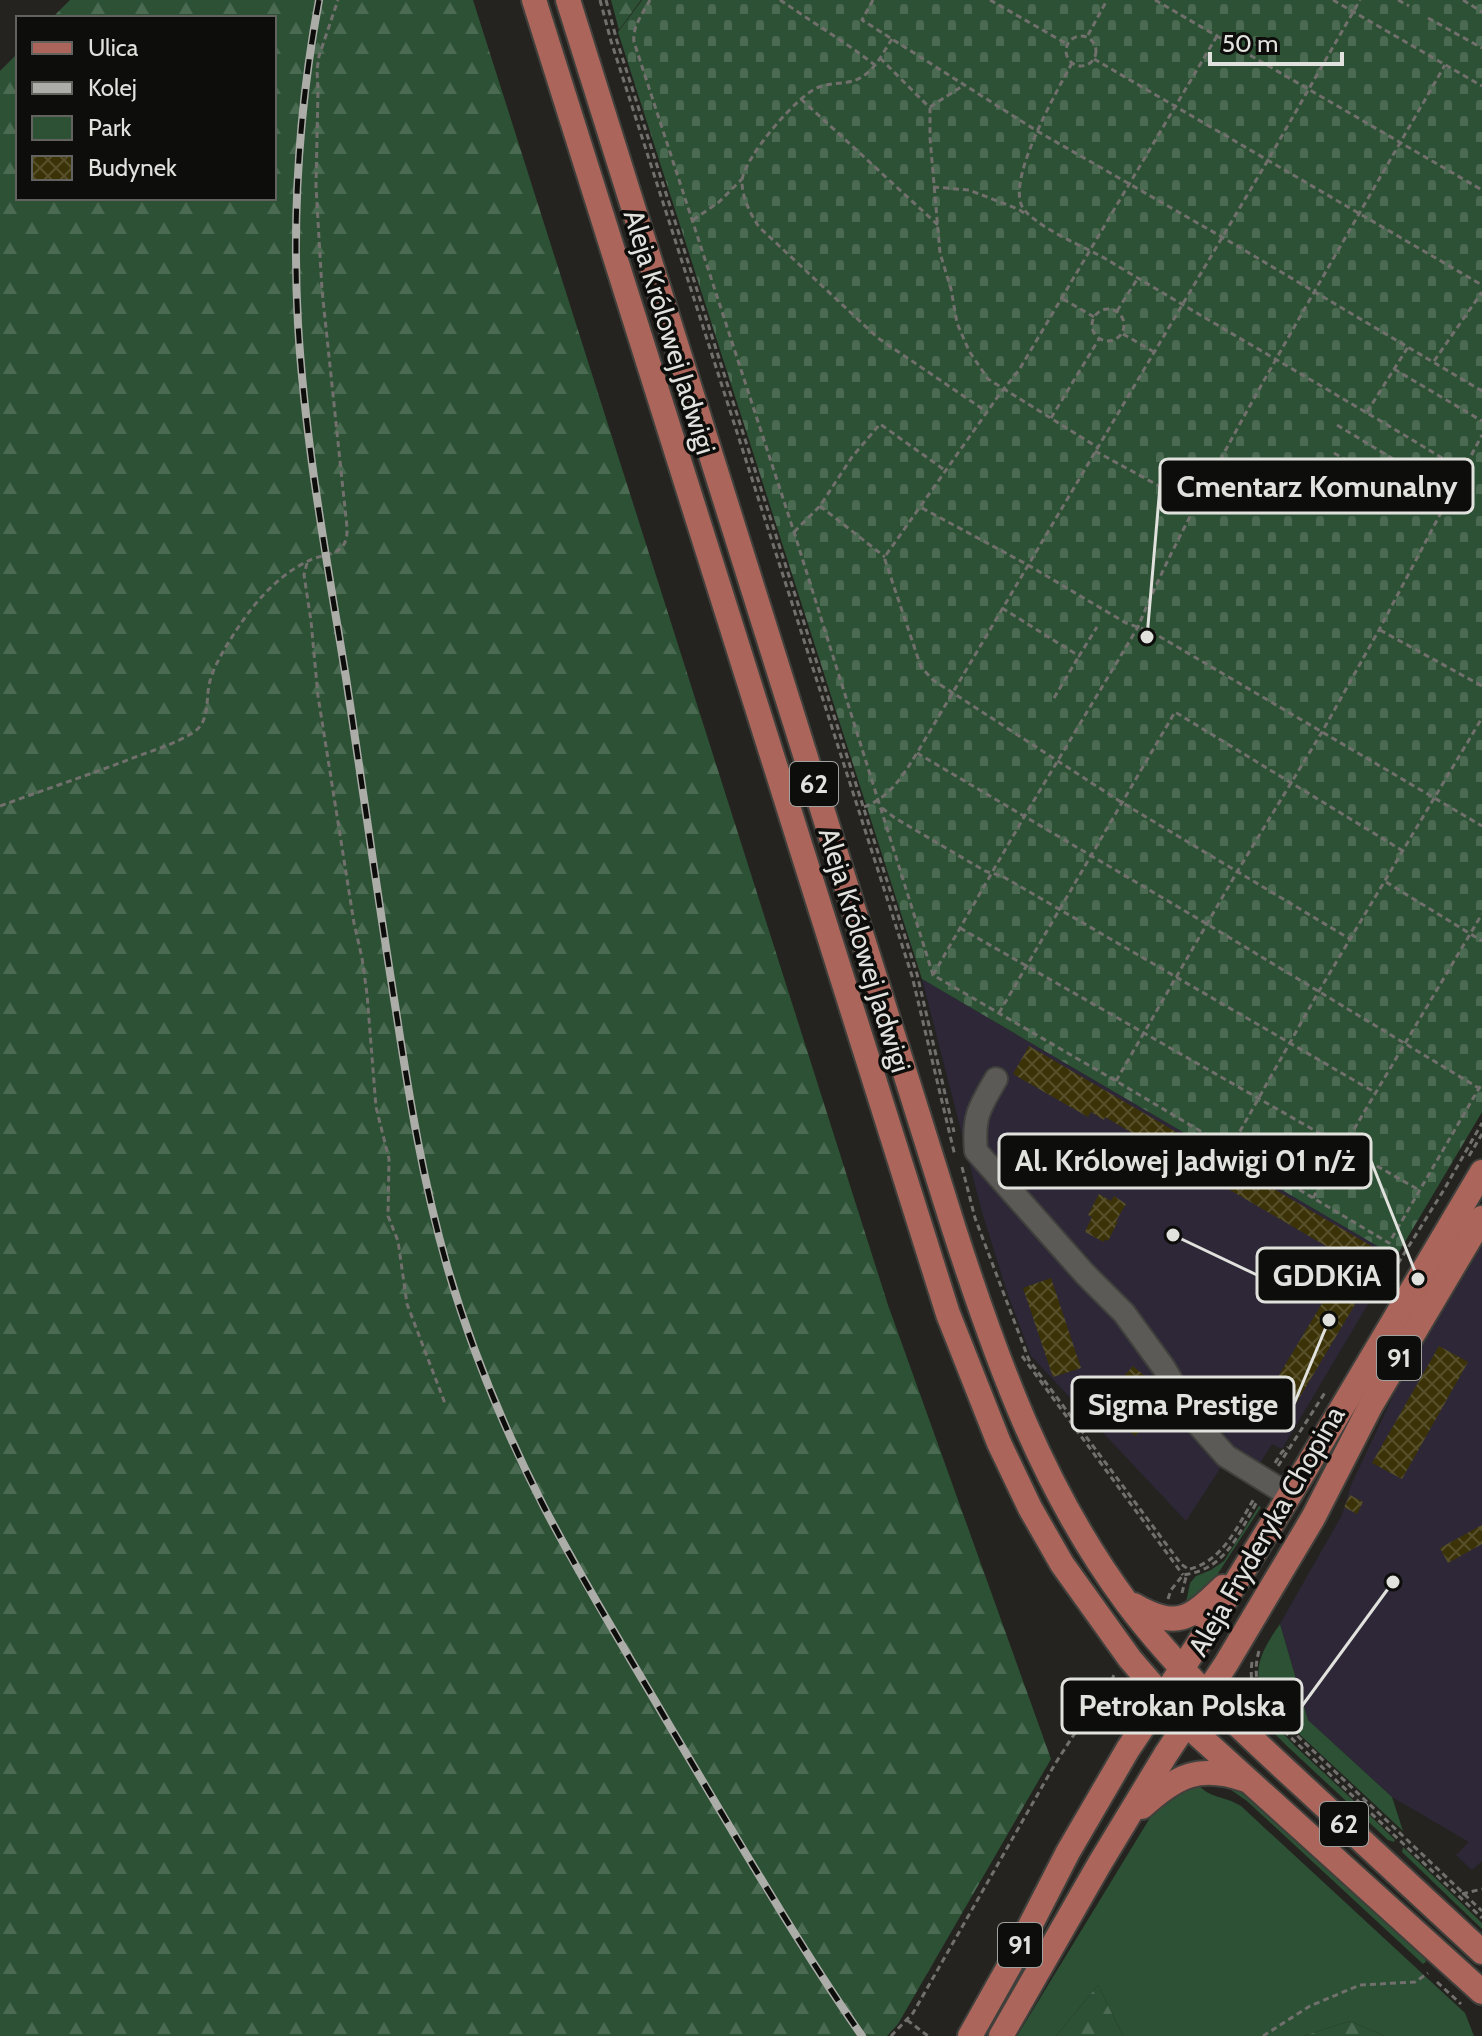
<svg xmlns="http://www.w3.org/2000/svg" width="1482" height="2036" font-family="Cabin,sans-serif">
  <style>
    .industrial { fill: #2d2737 }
    .green { fill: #2c5134 }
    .forest { fill: url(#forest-firs) }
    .cemetery { fill: url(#cemetery-stones) }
    .building { fill: url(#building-cross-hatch) }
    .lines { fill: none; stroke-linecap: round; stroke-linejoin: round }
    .minor-casing { stroke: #40403c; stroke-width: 26 }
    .major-casing { stroke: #40403c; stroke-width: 28 }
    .path { stroke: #71706d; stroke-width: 3; stroke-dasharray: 6 4; stroke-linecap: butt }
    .minor { stroke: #5b5a56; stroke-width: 22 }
    .major { stroke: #ac655a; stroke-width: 24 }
    .rail-casing { stroke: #acaca9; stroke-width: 8 }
    .rail { stroke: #0d0d0b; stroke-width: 5; stroke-dasharray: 15; stroke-linecap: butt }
    .labels { text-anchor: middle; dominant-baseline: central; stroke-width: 7; stroke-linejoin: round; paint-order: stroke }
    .shield { fill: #0d0d0b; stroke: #a1a19f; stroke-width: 2 }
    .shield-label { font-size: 26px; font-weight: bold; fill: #e1e1de }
    .street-label { font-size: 28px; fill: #e1e1de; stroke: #0d0d0b }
    .leader { fill: none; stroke: #e1e1de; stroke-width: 3 }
    .callout-dot { fill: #e1e1de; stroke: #0d0d0b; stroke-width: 3 }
    .callout { fill: #0d0d0b; stroke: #e1e1de; stroke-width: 3 }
    .callout-label { font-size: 30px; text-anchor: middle; font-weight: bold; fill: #e1e1de }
  </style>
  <defs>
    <pattern id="forest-firs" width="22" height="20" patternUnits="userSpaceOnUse" patternTransform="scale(2)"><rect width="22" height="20" fill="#2c5134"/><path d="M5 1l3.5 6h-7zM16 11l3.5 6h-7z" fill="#4a6a51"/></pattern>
    <pattern id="cemetery-stones" width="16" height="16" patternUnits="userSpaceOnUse" patternTransform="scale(2)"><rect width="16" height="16" fill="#2c5134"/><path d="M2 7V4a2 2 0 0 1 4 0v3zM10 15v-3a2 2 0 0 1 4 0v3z" fill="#4a6a51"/></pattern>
    <pattern id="building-cross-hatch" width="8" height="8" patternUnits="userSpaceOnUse" patternTransform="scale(2)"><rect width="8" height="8" fill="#3b3307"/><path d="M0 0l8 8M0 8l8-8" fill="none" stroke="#57502b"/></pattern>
  </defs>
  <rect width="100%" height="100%" fill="#242320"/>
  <g class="industrial">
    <polygon points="922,979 1396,1257 1282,1449 1272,1444 1257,1468 1223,1464 1186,1521 1031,1356 1007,1292 982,1212"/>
    <polygon points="1482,1246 1482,1861 1472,1870 1456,1855 1469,1842 1392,1797 1308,1720 1280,1624 1342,1515 1351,1485 1397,1388"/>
  </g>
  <g class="green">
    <polygon points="1259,1506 1261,1507 1206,1592 1185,1607 1190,1583 1196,1576 1211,1570 1224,1561"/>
    <path d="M1280,1624L1308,1720L1392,1797L1403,1831L1281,1717C1248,1681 1254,1661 1280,1624Z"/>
    <polygon points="1254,1700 1273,1723 1295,1746 1381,1826 1395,1840 1394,1842 1388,1840 1287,1746 1248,1707"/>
    <polygon points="1219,1779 1247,1793 1425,1957 1426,1962 1423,1964 1247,1801 1231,1790 1211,1783"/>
    <path d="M1194,1780C1209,1800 1221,1794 1241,1806L1465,2013L1474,2036H1385L1350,2021L1303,2036H1123L1098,1985L1056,2036H1017L1156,1808Z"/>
    <polygon points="1403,1847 1482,1923 1482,1929 1402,1852"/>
  </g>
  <g class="forest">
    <polygon points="70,0 473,0 888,1305 1051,1759 898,2024 887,2036 0,2036 0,71 18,53 18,198 274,198 274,18 52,18"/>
    <polygon points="611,0 641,0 619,30"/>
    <polygon points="1098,1985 1123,2036 1056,2036"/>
    <polygon points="1350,2021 1385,2036 1303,2036"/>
  </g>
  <polygon class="cemetery" points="642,0 1482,0 1482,1112 1396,1257 922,979 618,32"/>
  <g class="building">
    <polygon points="1029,1046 1385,1254 1285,1422 1260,1407 1339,1275 1328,1269 1338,1253 1105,1117 1104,1120 1091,1112 1088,1117 1013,1074"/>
    <polygon points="1099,1194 1111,1201 1114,1196 1126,1204 1116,1221 1118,1221 1108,1241 1105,1239 1104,1242 1085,1232 1092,1217 1088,1215"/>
    <polygon points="1051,1278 1081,1368 1053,1377 1023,1288"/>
    <polygon points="1439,1346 1468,1362 1402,1479 1372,1463"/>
    <polygon points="1133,1366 1153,1383 1143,1394 1160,1408 1135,1436 1099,1404"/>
    <polygon points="1350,1495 1363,1502 1357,1514 1344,1507"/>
    <polygon points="1482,1525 1482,1544 1448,1563 1440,1548"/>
  </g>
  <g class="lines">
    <defs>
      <path id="minor" d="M996,1079C979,1108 973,1117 976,1151L1085,1274L1124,1313L1164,1368L1195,1421L1226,1456L1289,1495"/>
      <g id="major">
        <polyline points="534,0 948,1314 999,1443 1030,1508 1062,1564 1130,1659 1186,1724 1482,1992"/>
        <path d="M568,0L954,1229C997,1362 1043,1490 1127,1603C1178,1671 1241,1729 1304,1787C1363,1842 1422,1897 1482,1952"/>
        <path d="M1134,1605C1177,1630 1190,1619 1223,1587"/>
        <path d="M1142,1807C1177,1775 1200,1764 1246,1780"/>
        <polyline points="970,2036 1011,1963 1068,1852 1128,1749 1197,1646 1308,1465 1482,1172"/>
        <polyline points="1001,2036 1100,1863 1166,1754 1226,1664 1313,1518 1371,1405 1482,1218"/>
      </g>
    </defs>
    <use href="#minor" class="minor-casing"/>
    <use href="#major" class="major-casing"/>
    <g class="path">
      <polyline points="600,0 611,41 912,976 955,1156"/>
      <polyline points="606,0 617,41 917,974 954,1132"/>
      <path d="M650,0C643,13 632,27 634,42L794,532L933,975L1116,1081L1389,1243L1482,1083"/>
      <polyline points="780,0 852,48 875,65"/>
      <polyline points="873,0 862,20 1037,131 1222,237 1482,391"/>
      <polyline points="990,0 1067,44"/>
      <polyline points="1155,0 1482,190"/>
      <polyline points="1333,0 1482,86"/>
      <polyline points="1398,0 1409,6"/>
      <polyline points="1463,0 1482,12"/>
      <polyline points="1428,18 1482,48"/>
      <polyline points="1088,35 1107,0"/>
      <circle cx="1081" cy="51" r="15"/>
      <polyline points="1217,36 1019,370 999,395 886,555 885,560 921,667 933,680 1121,802 1350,939"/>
      <path d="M892,39C884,51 877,66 866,74C852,86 835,81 819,87C798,94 743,159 742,181C742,198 750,213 759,227L878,338L987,412"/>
      <polyline points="880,58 930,108 930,138 940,253 951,289 957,323 969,351 988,379 1097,447"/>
      <polyline points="1094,59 1482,285"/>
      <path d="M1072,63C1057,91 1010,173 1021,204C1028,224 1087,248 1106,259C1224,330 1344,398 1462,470"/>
      <polyline points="801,99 939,226"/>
      <polyline points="930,107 964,85"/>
      <polyline points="933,187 969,190 1018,209 1027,215"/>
      <polyline points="693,220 719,202 742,179"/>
      <polyline points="1063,299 1094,317"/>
      <circle cx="1108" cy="325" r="16"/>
      <polyline points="1117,311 1138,278"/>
      <polyline points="1123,334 1154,352"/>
      <polyline points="1434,361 1482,292"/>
      <polyline points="1394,369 1482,421"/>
      <polyline points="1367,412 1408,347"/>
      <polyline points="1051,418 1099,339"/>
      <polyline points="1337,425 1451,494"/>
      <polyline points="1095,451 1196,506"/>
      <polyline points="1334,453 1414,500 1447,500"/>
      <polyline points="820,506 885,557"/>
      <polyline points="922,508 1028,565 1126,623 1152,632 1482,826"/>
      <polyline points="794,532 820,506 852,457 880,424 946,471"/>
      <polyline points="307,563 304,575 311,621 318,696 354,923 362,958 367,994 376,1107 389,1159 388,1216 398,1241 407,1304 446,1406"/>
      <polyline points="1002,608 1079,656 1097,627"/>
      <polyline points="1380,630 1482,686"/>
      <polyline points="1054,698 1079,656"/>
      <polyline points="917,753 1207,924 1482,1090"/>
      <path d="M0,806C46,789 92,774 138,756C157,749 177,743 194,732C211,720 205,699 210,681C214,663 237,628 249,612C265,591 285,572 308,561C319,555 334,556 342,547C349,539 347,527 346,518L322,290L316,186L318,91L317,70L319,56L338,0"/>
      <path d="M864,807C890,797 902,777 917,753L1268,160L1360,0"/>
      <polyline points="882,808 895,818 985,871 1002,876 1376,1093"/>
      <polyline points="1386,882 1482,941"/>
      <polyline points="960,928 1419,1190"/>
      <path d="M933,975L1024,817L1138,627C1167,556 1205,488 1242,420C1308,301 1377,183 1445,65"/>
      <polyline points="999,1013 1175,712 1403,851"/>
      <polyline points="1116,1081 1237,872 1322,732 1379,630 1482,435"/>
      <polyline points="1230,1149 1319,991 1482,718"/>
      <polyline points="1469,1156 1482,1134"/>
      <polyline points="962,1167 975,1218 1029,1360 1181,1564 1188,1569"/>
      <polyline points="1313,1198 1482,914"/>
      <polyline points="1387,1291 1389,1278 1445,1188 1482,1123"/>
      <polyline points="1022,1356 1183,1575"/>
      <polyline points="1275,1463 1282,1452 1288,1447"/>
      <polyline points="1278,1466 1326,1391"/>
      <path d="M1190,1569C1224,1560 1238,1525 1255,1497"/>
      <polyline points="1182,1593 1187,1573"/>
      <path d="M1168,1599L1171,1590L1183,1575C1227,1569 1238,1534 1258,1500"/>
      <path d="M1259,1651C1253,1671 1257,1689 1267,1707L1482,1911"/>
      <path d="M1252,1662C1249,1683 1255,1701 1269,1717L1482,1918"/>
      <path d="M1119,1682C1124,1694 1126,1705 1123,1717"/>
      <polyline points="1108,1690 1115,1672"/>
      <polyline points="1246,1703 1259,1689"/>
      <polyline points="1462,1894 1482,1889"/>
      <polyline points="1437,1982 1461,2004"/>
      <polyline points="907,2020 928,2036"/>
      <polyline points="891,2036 913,2013 1055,1764 1073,1736 1108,1690 1123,1679"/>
      <polyline points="1263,2036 1310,2006 1360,1985 1415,1982 1428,1973"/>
    </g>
    <use href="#minor" class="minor"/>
    <use href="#major" class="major"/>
    <defs>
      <path id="rail" d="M319,0C299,107 292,215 298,324C305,443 327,561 346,678C363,789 378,900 396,1011C409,1096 423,1182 447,1266C471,1349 504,1429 544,1507C582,1580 626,1651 668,1723C731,1828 792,1935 862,2036"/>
    </defs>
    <use href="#rail" class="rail-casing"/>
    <use href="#rail" class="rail"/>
  </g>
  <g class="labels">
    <g class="shield">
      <rect x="790" y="762" width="48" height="44" rx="6"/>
      <rect x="1377" y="1336" width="44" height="44" rx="6"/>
      <rect x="1320" y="1802" width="48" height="44" rx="6"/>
      <rect x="998" y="1923" width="44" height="44" rx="6"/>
    </g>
    <g class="shield-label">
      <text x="814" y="784">62</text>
      <text x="1399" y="1358">91</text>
      <text x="1344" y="1824">62</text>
      <text x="1020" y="1945">91</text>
    </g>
    <g class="street-label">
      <text transform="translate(670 332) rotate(73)">Aleja Królowej Jadwigi</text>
      <text transform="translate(865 950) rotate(73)">Aleja Królowej Jadwigi</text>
      <text transform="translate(1266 1531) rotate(-60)">Aleja Fryderyka Chopina</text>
    </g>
  </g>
  <path class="leader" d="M1147 637L1160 486M1418 1279L1371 1161M1173 1235L1257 1275M1329 1320L1294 1404M1393 1582L1302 1706"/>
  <g class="callout-dot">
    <circle cx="1147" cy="637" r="8"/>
    <circle cx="1418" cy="1279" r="8"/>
    <circle cx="1173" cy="1235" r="8"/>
    <circle cx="1329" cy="1320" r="8"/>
    <circle cx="1393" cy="1582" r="8"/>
  </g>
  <g class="callout">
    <rect x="1160" y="459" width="313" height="54" rx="8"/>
    <rect x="999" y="1134" width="372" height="54" rx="8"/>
    <rect x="1257" y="1248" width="141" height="54" rx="8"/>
    <rect x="1072" y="1377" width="222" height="54" rx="8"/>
    <rect x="1062" y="1679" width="240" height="54" rx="8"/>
  </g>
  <g class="callout-label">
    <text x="1317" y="497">Cmentarz Komunalny</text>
    <text x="1185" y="1171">Al. Królowej Jadwigi 01 n/ż</text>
    <text x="1327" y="1286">GDDKiA</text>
    <text x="1183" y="1415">Sigma Prestige</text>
    <text x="1182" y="1716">Petrokan Polska</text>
  </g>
  <rect x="16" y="16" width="260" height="184" fill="#0d0d0b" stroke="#62625f" stroke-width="2"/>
  <rect x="32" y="42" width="40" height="12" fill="#ac655a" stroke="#62625f" stroke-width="2"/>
  <text x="88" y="56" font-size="24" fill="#e1e1de">Ulica</text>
  <rect x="32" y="82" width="40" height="12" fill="#acaca9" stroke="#62625f" stroke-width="2"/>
  <text x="88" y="96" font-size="24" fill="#e1e1de">Kolej</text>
  <rect x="32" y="116" width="40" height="24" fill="#2c5134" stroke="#62625f" stroke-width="2"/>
  <text x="88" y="136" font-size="24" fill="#e1e1de">Park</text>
  <rect x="32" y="156" width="40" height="24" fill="url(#building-cross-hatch)" stroke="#62625f" stroke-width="2"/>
  <text x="88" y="176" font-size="24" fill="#e1e1de">Budynek</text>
  <path d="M1210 52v12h132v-12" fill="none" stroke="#e1e1de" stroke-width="4"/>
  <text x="1222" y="52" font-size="24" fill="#e1e1de" stroke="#0d0d0b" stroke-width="6" paint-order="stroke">50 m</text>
</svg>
